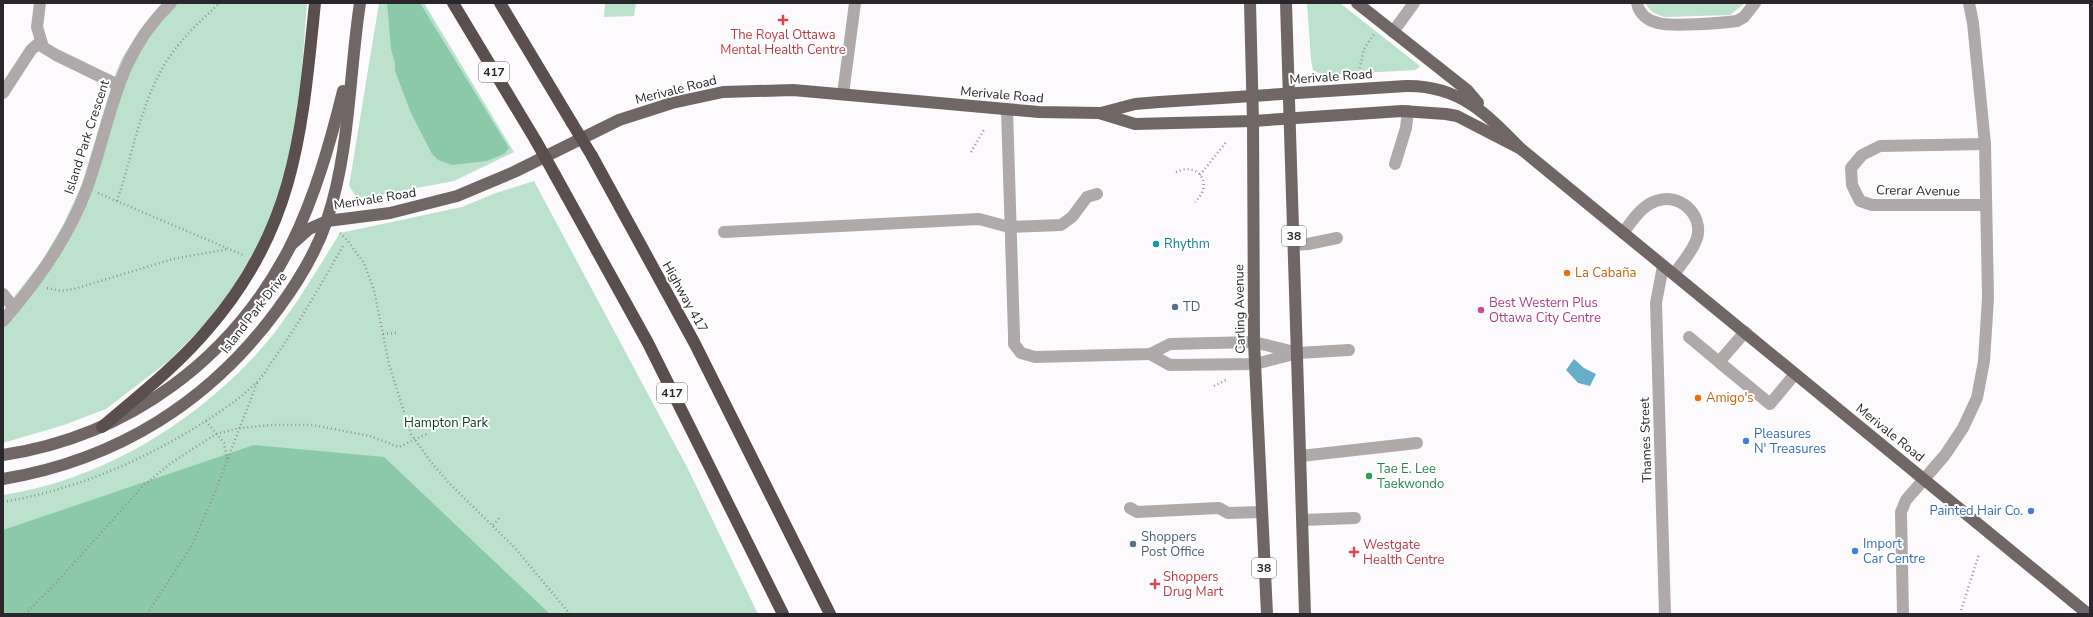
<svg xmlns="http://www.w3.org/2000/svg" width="2093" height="617" font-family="'Nunito Sans',sans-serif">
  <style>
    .green { fill: #bce2cd }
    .forest { fill: #8bc9a8 }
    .water { fill: #69aec9 }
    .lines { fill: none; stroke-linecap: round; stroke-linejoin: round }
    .path { stroke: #969397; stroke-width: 2.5; stroke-dasharray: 1 3; stroke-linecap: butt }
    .minor { stroke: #afa9a9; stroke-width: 12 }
    .major { stroke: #706666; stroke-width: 12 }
    .highway { stroke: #5a4f4e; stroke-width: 12 }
    .highway-bridge { stroke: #5a4f4e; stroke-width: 12 }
    .health-dot { fill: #e0444e; stroke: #fff; stroke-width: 1.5 }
    .culture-dot { fill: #0f9aa8; stroke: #fff; stroke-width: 1.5 }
    .food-dot { fill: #e8710a; stroke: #fff; stroke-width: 1.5 }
    .service-dot { fill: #5c6f8a; stroke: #fff; stroke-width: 1.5 }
    .hotel-dot { fill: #d1479c; stroke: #fff; stroke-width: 1.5 }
    .shop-dot { fill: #3f7fe0; stroke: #fff; stroke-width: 1.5 }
    .leisure-dot { fill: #2e9e5b; stroke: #fff; stroke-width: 1.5 }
    .labels { text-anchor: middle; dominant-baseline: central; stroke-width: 4; stroke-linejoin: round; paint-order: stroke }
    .shield { fill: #fff; stroke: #69686b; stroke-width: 1 }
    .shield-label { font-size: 12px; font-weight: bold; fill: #29272b }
    .health-label { font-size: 13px; fill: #be3a42; stroke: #fff; text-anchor: start }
    .street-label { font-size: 13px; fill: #29272b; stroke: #fff }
    .culture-label { font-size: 13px; fill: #0d838f; stroke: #fff; text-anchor: start }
    .food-label { font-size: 13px; fill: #c56008; stroke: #fff; text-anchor: start }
    .hotel-label { font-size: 13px; fill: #b23c85; stroke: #fff; text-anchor: start }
    .service-label { font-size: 13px; fill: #4e5e75; stroke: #fff; text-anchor: start }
    .park-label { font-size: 13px; fill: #053a24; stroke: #fff }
    .shop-label { font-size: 13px; fill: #366cbe; stroke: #fff; text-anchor: start }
    .leisure-label { font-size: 13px; fill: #27864d; stroke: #fff; text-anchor: start }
  </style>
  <rect width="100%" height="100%" fill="#fdfafe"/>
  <g class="green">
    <polygon points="163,3 307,3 299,109 279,196 262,239 231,290 204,325 170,360 106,409 64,425 3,443 3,311 42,261 64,223 82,184 113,80 122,58 140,30"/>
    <polygon points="379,3 424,3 514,152 454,181 358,199 349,186"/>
    <polygon points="605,3 636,3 634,16 604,17"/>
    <polygon points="1307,3 1340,3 1420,66 1416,70 1323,75 1313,70 1311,60"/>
    <polygon points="1645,3 1745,3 1730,15 1664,17 1652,12"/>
    <path d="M534,181L687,467L758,614H3V495C98,480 185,429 252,359C287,322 313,276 340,233L462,207L493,194Z"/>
  </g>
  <g class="forest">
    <polygon points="387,3 420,3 509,148 504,154 487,161 452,165 438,160 432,154 411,113 395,71 395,63 391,49"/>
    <polygon points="254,445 384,457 550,614 3,614 3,530"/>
  </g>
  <polygon class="water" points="1574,359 1584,368 1596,374 1590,386 1578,383 1566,370"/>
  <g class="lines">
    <g class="path">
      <polyline points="1358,76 1364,49 1375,33"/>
      <polyline points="971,152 985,128"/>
      <path d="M1176,172C1199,161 1214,185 1195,202"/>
      <polyline points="1200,175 1227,141"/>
      <polyline points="98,193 243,255"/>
      <path d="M117,201C132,157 139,110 162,69C176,43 199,22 220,3"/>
      <polyline points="340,233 347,240 364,263 374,290 389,364 411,434 431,462 449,483 515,548 570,614"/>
      <polyline points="47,288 61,291 74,289 173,259 228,249"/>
      <polyline points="383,334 396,333"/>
      <polyline points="1214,386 1228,379"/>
      <polyline points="206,421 224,443 227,459"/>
      <path d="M3,502C74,490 140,462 201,424C220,412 241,398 257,382C265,374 271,362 278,353C302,318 323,281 344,244"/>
      <polyline points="493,525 501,516"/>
      <polyline points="25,614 57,582 143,486 171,463 216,434 240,428 271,425 313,425 370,436 399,447 429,433"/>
      <polyline points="147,614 192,545 213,497 257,383"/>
      <polyline points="1960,614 1979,554"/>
    </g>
    <g class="minor">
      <polyline points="40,3 37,27 43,47 56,55 118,85"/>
      <path d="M1637,3C1639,14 1648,21 1658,23C1671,27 1722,23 1737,21L1744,17L1755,3"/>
      <polyline points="1393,32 1414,3"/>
      <polyline points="3,93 31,50 40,42"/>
      <polyline points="843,94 855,3"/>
      <polyline points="1007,110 1014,335 1014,344 1021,353 1035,357 1150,354 1170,344 1254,342 1298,353"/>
      <polyline points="1985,144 1880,146 1862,155 1851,168 1852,185 1860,201 1872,205 1986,205"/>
      <polyline points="1395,164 1406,128 1408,111"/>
      <polyline points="724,232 979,219 1009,227 1061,225 1072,217 1087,197 1097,194"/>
      <path d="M1623,233C1632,221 1641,206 1656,201C1678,192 1704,214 1697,238C1693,251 1682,263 1674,274"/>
      <polyline points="1294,245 1308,244 1337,238"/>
      <polyline points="1663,266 1656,303 1665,614"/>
      <polyline points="3,294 14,308"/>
      <path d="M3,321C37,282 69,237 87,188C112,119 114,58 171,3"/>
      <polyline points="1745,332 1719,362 1770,404 1795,374"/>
      <polyline points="1689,337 1719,362"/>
      <polyline points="1150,354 1170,365 1255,364 1298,353 1349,350"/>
      <polyline points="1301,456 1417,443"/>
      <polyline points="1130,508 1137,512 1219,508 1228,513 1261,512"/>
      <polyline points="1303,520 1355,518"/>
      <polyline points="1903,614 1901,512 1906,500 1945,455 1963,428 1977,398 1984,361 1988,298 1985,144 1973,23 1969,3"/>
    </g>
    <g class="major">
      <polyline points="1250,3 1253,121 1254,342 1267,614"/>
      <polyline points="1286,3 1305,614"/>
      <polyline points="1357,3 1467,90 1478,103"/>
      <path d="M1101,113L1135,104L1159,102L1406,86C1459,85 1487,114 1521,149L2088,614"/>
      <polyline points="291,245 309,229 327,221 390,213 457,196 514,172 619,120 672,103 723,92 793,90 1039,112 1099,113 1135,124 1253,121 1402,111 1446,114 1457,116 1521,149"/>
      <path d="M3,455C129,436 233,359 291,245C315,196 330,144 343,91"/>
      <path d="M3,479C117,460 210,402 278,309C298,282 316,253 327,220C350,151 349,75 360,3"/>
    </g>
    <g class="highway">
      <polyline points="453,3 536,141"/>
      <polyline points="500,3 572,123"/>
      <polyline points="592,156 695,344 830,614"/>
      <polyline points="555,175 648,343 783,614"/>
      <path d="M102,427C138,396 177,366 208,329C296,228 302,130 315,3"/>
    </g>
    <g class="highway-bridge">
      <polyline points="572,123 592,156"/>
      <polyline points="536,141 555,175"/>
    </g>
  </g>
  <g class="health-dot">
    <path d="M781 14h4v4h4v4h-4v4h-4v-4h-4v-4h4z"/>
    <path d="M1352 546h4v4h4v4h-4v4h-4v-4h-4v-4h4z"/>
    <path d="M1153 578h4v4h4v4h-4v4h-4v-4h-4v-4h4z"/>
  </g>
  <circle class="culture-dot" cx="1156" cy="244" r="4"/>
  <g class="food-dot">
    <circle cx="1567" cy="273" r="4"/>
    <circle cx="1698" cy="398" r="4"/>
  </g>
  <g class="service-dot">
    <circle cx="1175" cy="307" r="4"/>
    <circle cx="1133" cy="544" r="4"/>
  </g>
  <circle class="hotel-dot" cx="1481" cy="310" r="4"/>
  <g class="shop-dot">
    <circle cx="1746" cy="441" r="4"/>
    <circle cx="2031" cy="511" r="4"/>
    <circle cx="1855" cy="551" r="4"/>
  </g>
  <circle class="leisure-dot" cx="1369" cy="476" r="4"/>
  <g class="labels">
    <g class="shield">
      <rect x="479" y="62" width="30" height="20" rx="3"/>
      <rect x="1282" y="226" width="24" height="20" rx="3"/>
      <rect x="657" y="383" width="30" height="20" rx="3"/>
      <rect x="1252" y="558" width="24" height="20" rx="3"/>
    </g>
    <g class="shield-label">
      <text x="494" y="72">417</text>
      <text x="1294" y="236">38</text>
      <text x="672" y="393">417</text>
      <text x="1264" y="568">38</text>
    </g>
    <g class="health-label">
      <text x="783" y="35" text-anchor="middle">The Royal Ottawa<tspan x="783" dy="15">Mental Health Centre</tspan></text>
      <text x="1363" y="545">Westgate<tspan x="1363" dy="15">Health Centre</tspan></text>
      <text x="1163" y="577">Shoppers<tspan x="1163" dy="15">Drug Mart</tspan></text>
    </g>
    <g class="street-label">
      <text transform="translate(1331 77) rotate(-4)">Merivale Road</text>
      <text transform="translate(676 90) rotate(-14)">Merivale Road</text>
      <text transform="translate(1002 95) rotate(5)">Merivale Road</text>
      <text transform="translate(87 137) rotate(-72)">Island Park Crescent</text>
      <text transform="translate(1918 191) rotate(1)">Crerar Avenue</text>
      <text transform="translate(375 199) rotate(-9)">Merivale Road</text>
      <text transform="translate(685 297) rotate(61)">Highway 417</text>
      <text transform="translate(1240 309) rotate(-91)">Carling Avenue</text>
      <text transform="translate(254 313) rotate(-52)">Island Park Drive</text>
      <text transform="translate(1890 433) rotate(39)">Merivale Road</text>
      <text transform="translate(1646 440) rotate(-92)">Thames Street</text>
    </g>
    <g class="culture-label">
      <text x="1164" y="244">Rhythm</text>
    </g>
    <g class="food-label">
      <text x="1575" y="273">La Cabaña</text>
      <text x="1706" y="398">Amigo's</text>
    </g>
    <g class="hotel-label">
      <text x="1489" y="303">Best Western Plus<tspan x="1489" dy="15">Ottawa City Centre</tspan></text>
    </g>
    <g class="service-label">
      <text x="1183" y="307">TD</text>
      <text x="1141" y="537">Shoppers<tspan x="1141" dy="15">Post Office</tspan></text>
    </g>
    <g class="park-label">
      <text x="446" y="423">Hampton Park</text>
    </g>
    <g class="shop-label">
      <text x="1754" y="434">Pleasures<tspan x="1754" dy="15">N' Treasures</tspan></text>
      <text x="2023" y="511" text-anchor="end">Painted Hair Co.</text>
      <text x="1863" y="544">Import<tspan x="1863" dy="15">Car Centre</tspan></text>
    </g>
    <g class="leisure-label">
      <text x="1377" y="469">Tae E. Lee<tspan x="1377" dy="15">Taekwondo</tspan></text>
    </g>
  </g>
  <rect width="2093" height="617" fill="none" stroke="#29272b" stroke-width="8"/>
</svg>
